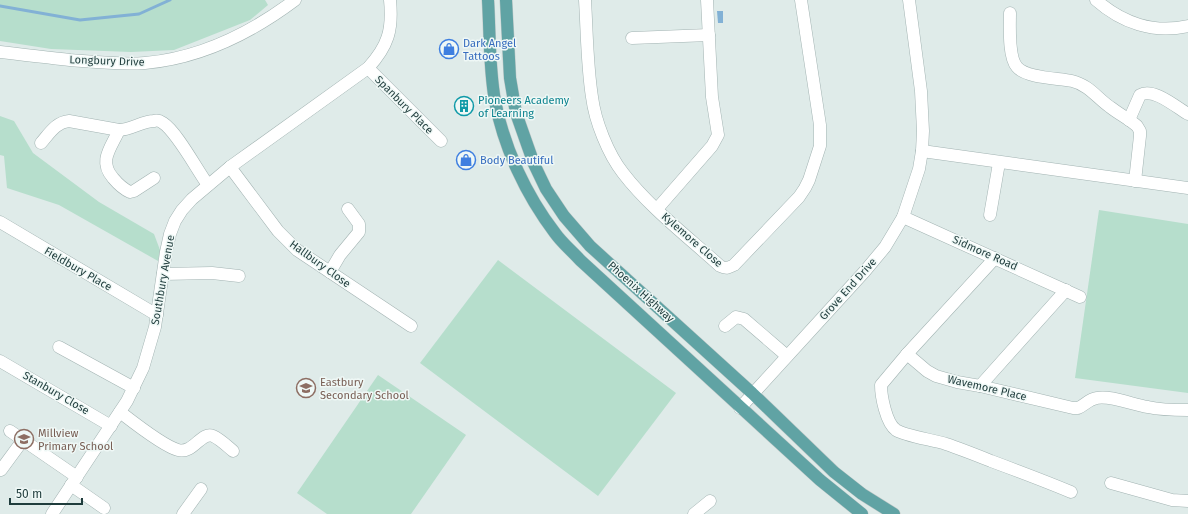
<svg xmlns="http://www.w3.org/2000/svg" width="1188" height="514" font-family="'Fira Sans',sans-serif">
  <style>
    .green { fill: #b6decc }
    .water { fill: #82b1d5 }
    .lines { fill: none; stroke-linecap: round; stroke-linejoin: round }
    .stream { stroke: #82b1d5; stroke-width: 3 }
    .minor-casing { stroke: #a2b3b2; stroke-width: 13 }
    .major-casing { stroke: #c0c8c8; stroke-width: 13 }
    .minor { stroke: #fff; stroke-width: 12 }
    .major { stroke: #60a3a4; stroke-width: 12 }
    .labels { text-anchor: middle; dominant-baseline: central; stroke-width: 3; stroke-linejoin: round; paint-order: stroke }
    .shop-label { font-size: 11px; fill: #366cbe; stroke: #eff8f6; text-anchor: start }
    .street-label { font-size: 11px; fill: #1f3c3c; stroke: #eff8f6 }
    .culture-label { font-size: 11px; fill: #0d838f; stroke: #eff8f6; text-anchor: start }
    .education-label { font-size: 11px; fill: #785e54; stroke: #eff8f6; text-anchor: start }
  </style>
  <rect width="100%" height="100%" fill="#dfebe9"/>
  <g class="green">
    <polygon points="0,0 265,0 268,5 250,20 174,50 131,52 51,49 0,41"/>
    <polygon points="0,116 14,121 33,153 99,202 154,234 160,250 158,261 59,205 7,188 4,156 0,155"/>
    <polygon points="1099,210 1188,224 1188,393 1075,378"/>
    <polygon points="498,260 676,393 598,496 420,363"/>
    <polygon points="378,375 466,435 411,514 327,514 297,493"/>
  </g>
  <polygon class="water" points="717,11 723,11 723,23 718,23"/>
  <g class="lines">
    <polyline class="stream" points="0,6 80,20 139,14 170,0"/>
    <defs>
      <g id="minor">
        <path d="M585,0C587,33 587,65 592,97C595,121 608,154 623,173C649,207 688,237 720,266C726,269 728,268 734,265L799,197L805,188L809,180L820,146V125L801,0"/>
        <path d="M1096,0C1122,23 1154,34 1188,26"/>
        <path d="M1010,13C1010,26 1008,57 1017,67C1026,78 1058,78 1072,81C1089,85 1097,98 1110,107C1119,114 1129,119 1137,126L1140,131V136L1135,181"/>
        <polyline points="632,38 709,35"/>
        <path d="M0,52C23,55 46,57 70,60C95,62 120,65 145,63C201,58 251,33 295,0"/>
        <polyline points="368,68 441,141"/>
        <path d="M1129,120L1140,95C1153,87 1176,107 1188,114"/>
        <path d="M119,130C111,148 98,161 113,178C118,184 123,189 130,192L134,191L154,178"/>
        <path d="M41,143C49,134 56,122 69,121L119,130C131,130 142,121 154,121C157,120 160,121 163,123C177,132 197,170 208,185"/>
        <polyline points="922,151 1188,188"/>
        <polyline points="230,167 278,231 297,250 411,326"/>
        <polyline points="657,209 712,146 718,135 712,97 707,0"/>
        <polyline points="990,215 999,163"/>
        <polyline points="903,217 1080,297"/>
        <polyline points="0,222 157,315"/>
        <path d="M995,258L907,354L881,385C881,396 886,423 896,430C905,436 934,440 946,444C961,449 976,455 991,461C1018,471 1045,481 1071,492"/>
        <polyline points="330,272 340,255 359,232 359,224 348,209"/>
        <polyline points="163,274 212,273 239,276"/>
        <polyline points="725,326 736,317 744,319 787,356"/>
        <polyline points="59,347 134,388"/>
        <path d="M907,354L927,371L936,376L957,382L980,386L1073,408H1078C1085,405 1089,399 1097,398C1110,395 1134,405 1148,407C1161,410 1174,410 1188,410"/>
        <polyline points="0,361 111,426"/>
        <polyline points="980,386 1066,290"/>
        <polyline points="740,408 865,271 885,247 903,217 919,169 922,151 923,131 921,91 909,0"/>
        <path d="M120,412C133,422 163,446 178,450C194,454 201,431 213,436C220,439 227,446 233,451"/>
        <polyline points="10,431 77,477"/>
        <polyline points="1,470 23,440"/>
        <polyline points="1111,483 1172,500 1188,501"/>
        <polyline points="71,485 104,508"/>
        <path d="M52,514L127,401L143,368L155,327L166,252L170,234L175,221L182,210L192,199L230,167L368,68C388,46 393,30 390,0"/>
        <polyline points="183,514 201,489"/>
        <polyline points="694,514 710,501"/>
      </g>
      <g id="major">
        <path d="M488,0C490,33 489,68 495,101C504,148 526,195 555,233C562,243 572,251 580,260L820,480L862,514"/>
        <polyline points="506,0 510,78 516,113 534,164 546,189 564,216 590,246 752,393 834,472 862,494 894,514"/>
      </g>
    </defs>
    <use href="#minor" class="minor-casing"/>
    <use href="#major" class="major-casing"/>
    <use href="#minor" class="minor"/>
    <use href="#major" class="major"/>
  </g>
  <defs>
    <symbol id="shop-ring" viewBox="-11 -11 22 22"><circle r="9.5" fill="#eff8f6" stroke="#3f7fe0" stroke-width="1.5"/><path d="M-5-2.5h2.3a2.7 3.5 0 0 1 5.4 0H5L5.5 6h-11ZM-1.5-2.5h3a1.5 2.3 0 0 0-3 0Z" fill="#3f7fe0"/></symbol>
    <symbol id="building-ring" viewBox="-11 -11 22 22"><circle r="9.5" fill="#eff8f6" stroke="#0f9aa8" stroke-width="1.5"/><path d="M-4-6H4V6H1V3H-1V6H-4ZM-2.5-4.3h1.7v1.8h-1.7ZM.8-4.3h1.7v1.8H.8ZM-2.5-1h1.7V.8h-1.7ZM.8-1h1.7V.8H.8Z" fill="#0f9aa8"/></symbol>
    <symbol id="school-ring" viewBox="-11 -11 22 22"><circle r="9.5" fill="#eff8f6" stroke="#8d6e63" stroke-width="1.5"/><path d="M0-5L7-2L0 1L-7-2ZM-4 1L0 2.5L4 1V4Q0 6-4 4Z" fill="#8d6e63"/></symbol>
  </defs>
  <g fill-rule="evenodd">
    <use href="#shop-ring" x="438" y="38" width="22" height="22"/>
    <use href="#building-ring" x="453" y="95" width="22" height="22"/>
    <use href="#shop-ring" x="455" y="149" width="22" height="22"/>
    <use href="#school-ring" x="295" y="377" width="22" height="22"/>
    <use href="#school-ring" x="13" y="428" width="22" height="22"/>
  </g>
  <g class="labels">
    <g class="shop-label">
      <text x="463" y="43">Dark Angel<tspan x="463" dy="13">Tattoos</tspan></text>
      <text x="480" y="160">Body Beautiful</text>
    </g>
    <g class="street-label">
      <text transform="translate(107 61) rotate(2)">Longbury Drive</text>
      <text transform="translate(404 105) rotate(45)">Spanbury Place</text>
      <text transform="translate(692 240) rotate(41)">Kylemore Close</text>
      <text transform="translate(985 253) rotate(24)">Sidmore Road</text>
      <text transform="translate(320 264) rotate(36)">Hallbury Close</text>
      <text transform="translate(78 269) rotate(30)">Fieldbury Place</text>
      <text transform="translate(163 280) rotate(-80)">Southbury Avenue</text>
      <text transform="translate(848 289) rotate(-48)">Grove End Drive</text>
      <text transform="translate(641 292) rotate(42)">Phoenix Highway</text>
      <text transform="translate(987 388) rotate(13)">Wavemore Place</text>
      <text transform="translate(56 393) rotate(30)">Stanbury Close</text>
    </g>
    <g class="culture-label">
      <text x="478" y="100">Pioneers Academy<tspan x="478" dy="13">of Learning</tspan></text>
    </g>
    <g class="education-label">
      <text x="320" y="382">Eastbury<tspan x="320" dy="13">Secondary School</tspan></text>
      <text x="38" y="433">Millview<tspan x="38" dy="13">Primary School</tspan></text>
    </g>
  </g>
  <path d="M10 498v6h72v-6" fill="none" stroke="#1f3c3c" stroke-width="2"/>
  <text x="16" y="498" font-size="12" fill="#1f3c3c" stroke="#eff8f6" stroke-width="3" paint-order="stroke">50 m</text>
</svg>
